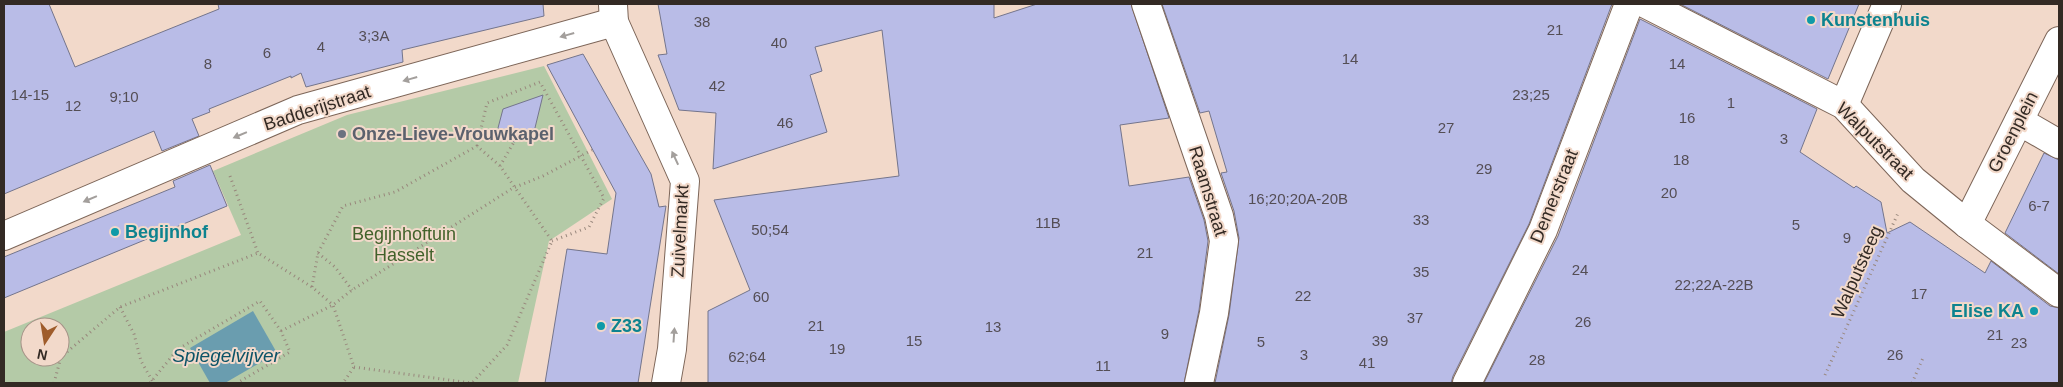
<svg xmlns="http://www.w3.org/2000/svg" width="2063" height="387" font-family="Arial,sans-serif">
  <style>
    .green { fill: #b4caa7; fill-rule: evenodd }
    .water { fill: #6a9daf }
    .building { fill: #b9bce7; stroke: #74758c }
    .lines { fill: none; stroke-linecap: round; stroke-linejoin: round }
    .minor-casing { stroke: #7d6659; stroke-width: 30 }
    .path { stroke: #98877c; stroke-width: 3; stroke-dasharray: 1 4; stroke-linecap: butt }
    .minor { stroke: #fff; stroke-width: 28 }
    .oneway { fill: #a39f9c }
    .culture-dot { fill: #0f9aa8; stroke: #f2d9ca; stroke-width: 2 }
    .worship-dot { fill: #6b7280; stroke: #f2d9ca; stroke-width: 2 }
    .labels { text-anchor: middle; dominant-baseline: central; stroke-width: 4; stroke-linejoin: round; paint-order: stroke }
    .number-label { font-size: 15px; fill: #544e55 }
    .culture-label { font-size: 18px; font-weight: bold; fill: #0d838f; stroke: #f2d9ca; text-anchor: start }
    .street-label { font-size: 18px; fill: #332a24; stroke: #f2d9ca }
    .worship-label { font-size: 18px; font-weight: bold; fill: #5b616d; stroke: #f2d9ca; text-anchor: start }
    .park-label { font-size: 18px; fill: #42622b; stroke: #f2d9ca }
    .water-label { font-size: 19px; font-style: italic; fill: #0c5367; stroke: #f2d9ca }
  </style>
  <rect width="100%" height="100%" fill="#f2d9ca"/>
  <path class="green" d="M544,66L612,199L549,241L518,383H4V332L241,235L213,171L347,115ZM30,327H60V357H30Z"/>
  <polygon class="water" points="253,311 277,353 225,383 210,383 190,348"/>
  <g class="building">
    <polygon points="4,4 49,4 75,67 219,9 218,4 543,4 544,16 402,50 403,62 306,87 301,73 291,78 291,76 209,109 210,112 192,119 199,136 162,151 154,131 4,194"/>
    <polygon points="658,4 994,4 994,18 1037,4 1131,4 1169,118 1120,125 1129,186 1189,177 1204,220 1208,241 1199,310 1184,383 708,383 708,311 750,290 714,200 899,176 882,30 815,47 822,71 810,75 827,132 713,169 716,113 679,110 658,55 667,54"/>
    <polygon points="1162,4 1612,4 1529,224 1453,376 1451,383 1215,383 1229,315 1239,238 1234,211 1221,173 1227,172 1209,111 1200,113"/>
    <polygon points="1680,4 1859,4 1828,79"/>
    <polygon points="1640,19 1817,109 1800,152 1854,188 1856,186 1881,202 1887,233 1910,222 1985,273 1991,261 2050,306 2059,308 2059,383 1484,383 1558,236"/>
    <polygon points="583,54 651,174 659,207 666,206 638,383 545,383 567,249 607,254 616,193 547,65"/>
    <polygon points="543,95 533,136 514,142 498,128 503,109"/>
    <polygon points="2044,153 2059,160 2059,274 2005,233"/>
    <polygon points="210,165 227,206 4,298 4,257 175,187 173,181"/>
  </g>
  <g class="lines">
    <defs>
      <g id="minor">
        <polyline points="1146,4 1219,216 1224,241 1214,313 1199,383"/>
        <polyline points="1646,4 1844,105 1913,180 1967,224 2059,293"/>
        <polyline points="613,5 614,22 685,181 672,349 666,383"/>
        <polyline points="1844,105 1887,4"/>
        <polyline points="2019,121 2059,144"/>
        <polyline points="1967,224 2059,41"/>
        <polyline points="4,236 298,110 614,22"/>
        <polyline points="1467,383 1543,230 1629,4"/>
      </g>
    </defs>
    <use href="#minor" class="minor-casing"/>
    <g class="path">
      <polyline points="477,146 487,103 540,82 604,198 589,227 552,241"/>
      <polyline points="500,166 514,142"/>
      <polyline points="230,176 258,253"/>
      <polyline points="318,253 335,267 352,290"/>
      <polyline points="312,287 318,253 343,206 395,192 477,146 500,166 552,241 507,345 472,383"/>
      <polyline points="120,307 134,334 141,361 153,382"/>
      <polyline points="281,331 333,305 352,290 513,188 543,176 592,150"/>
      <polyline points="354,367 471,383"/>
      <polyline points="1825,375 1899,211"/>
      <polyline points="54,383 61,357 120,307 258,253 312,287 333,305 354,367 343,383"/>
      <polyline points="150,383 178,349 260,301 281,331 290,352 237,383"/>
      <polyline points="1912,383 1923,358"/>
    </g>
    <use href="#minor" class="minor"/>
  </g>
  <defs><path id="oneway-solid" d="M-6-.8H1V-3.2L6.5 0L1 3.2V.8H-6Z" transform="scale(1.25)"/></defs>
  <g class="oneway">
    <use href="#oneway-solid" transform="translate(567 35) rotate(164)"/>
    <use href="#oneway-solid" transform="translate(410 79) rotate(164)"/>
    <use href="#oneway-solid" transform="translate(240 135) rotate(157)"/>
    <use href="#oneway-solid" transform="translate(675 158) rotate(-115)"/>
    <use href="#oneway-solid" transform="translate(90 199) rotate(157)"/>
    <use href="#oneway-solid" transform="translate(674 335) rotate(-86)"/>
  </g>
  <g class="culture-dot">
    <circle cx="1811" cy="20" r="5"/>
    <circle cx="115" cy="232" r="5"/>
    <circle cx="2034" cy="311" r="5"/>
    <circle cx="601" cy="326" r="5"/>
  </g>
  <circle class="worship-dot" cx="342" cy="134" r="5"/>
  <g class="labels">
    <g class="number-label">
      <text x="702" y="21">38</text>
      <text x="1555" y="29">21</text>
      <text x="374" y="35">3;3A</text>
      <text x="779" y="42">40</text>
      <text x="321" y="46">4</text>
      <text x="267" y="52">6</text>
      <text x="1350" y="58">14</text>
      <text x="208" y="63">8</text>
      <text x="1677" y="63">14</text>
      <text x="717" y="85">42</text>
      <text x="30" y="94">14-15</text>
      <text x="1531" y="94">23;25</text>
      <text x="124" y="96">9;10</text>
      <text x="1731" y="102">1</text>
      <text x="73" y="105">12</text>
      <text x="1687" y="117">16</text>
      <text x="785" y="122">46</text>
      <text x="1446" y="127">27</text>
      <text x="1784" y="138">3</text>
      <text x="1681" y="159">18</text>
      <text x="1484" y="168">29</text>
      <text x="1669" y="192">20</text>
      <text x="1298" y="198">16;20;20A-20B</text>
      <text x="2039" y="205">6-7</text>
      <text x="1421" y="219">33</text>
      <text x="1048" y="222">11B</text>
      <text x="1796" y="224">5</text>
      <text x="770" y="229">50;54</text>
      <text x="1847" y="237">9</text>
      <text x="1145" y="252">21</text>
      <text x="1580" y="269">24</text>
      <text x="1421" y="271">35</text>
      <text x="1714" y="284">22;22A-22B</text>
      <text x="1919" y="293">17</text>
      <text x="1303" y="295">22</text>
      <text x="761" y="296">60</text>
      <text x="1415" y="317">37</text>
      <text x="1583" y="321">26</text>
      <text x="816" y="325">21</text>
      <text x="993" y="326">13</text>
      <text x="1165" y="333">9</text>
      <text x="1995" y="334">21</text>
      <text x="914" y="340">15</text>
      <text x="1380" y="340">39</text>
      <text x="1261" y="341">5</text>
      <text x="2019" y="342">23</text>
      <text x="837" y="348">19</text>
      <text x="1304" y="354">3</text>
      <text x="1895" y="354">26</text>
      <text x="747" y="356">62;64</text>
      <text x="1537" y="359">28</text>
      <text x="1367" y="362">41</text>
      <text x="1103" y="365">11</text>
    </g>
    <g class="culture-label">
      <text x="1821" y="20">Kunstenhuis</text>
      <text x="125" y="232">Begijnhof</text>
      <text x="2024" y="311" text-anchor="end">Elise KA</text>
      <text x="611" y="326">Z33</text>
    </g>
    <g class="street-label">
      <text transform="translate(317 108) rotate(-18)">Badderijstraat</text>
      <text transform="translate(2013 132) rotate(-63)">Groenplein</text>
      <text transform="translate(1875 141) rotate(45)">Walputstraat</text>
      <text transform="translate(1208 191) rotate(73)">Raamstraat</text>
      <text transform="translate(1554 196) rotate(-68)">Demerstraat</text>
      <text transform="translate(680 231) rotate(-87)">Zuivelmarkt</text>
      <text transform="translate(1857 272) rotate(-66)">Walputsteeg</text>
    </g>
    <g class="worship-label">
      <text x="352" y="134">Onze-Lieve-Vrouwkapel</text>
    </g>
    <g class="park-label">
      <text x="404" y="234">Begijnhoftuin<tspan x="404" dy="21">Hasselt</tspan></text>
    </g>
    <g class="water-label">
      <text x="226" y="355">Spiegelvijver</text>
    </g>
  </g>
  <rect width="2063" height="387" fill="none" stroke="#332a24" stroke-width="10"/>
  <g transform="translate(45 342) rotate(192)"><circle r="24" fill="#f2d9ca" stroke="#a69388"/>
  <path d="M0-4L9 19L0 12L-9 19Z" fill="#9f5c2b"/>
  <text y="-8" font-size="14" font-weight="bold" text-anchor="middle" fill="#332a24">N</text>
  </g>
</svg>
